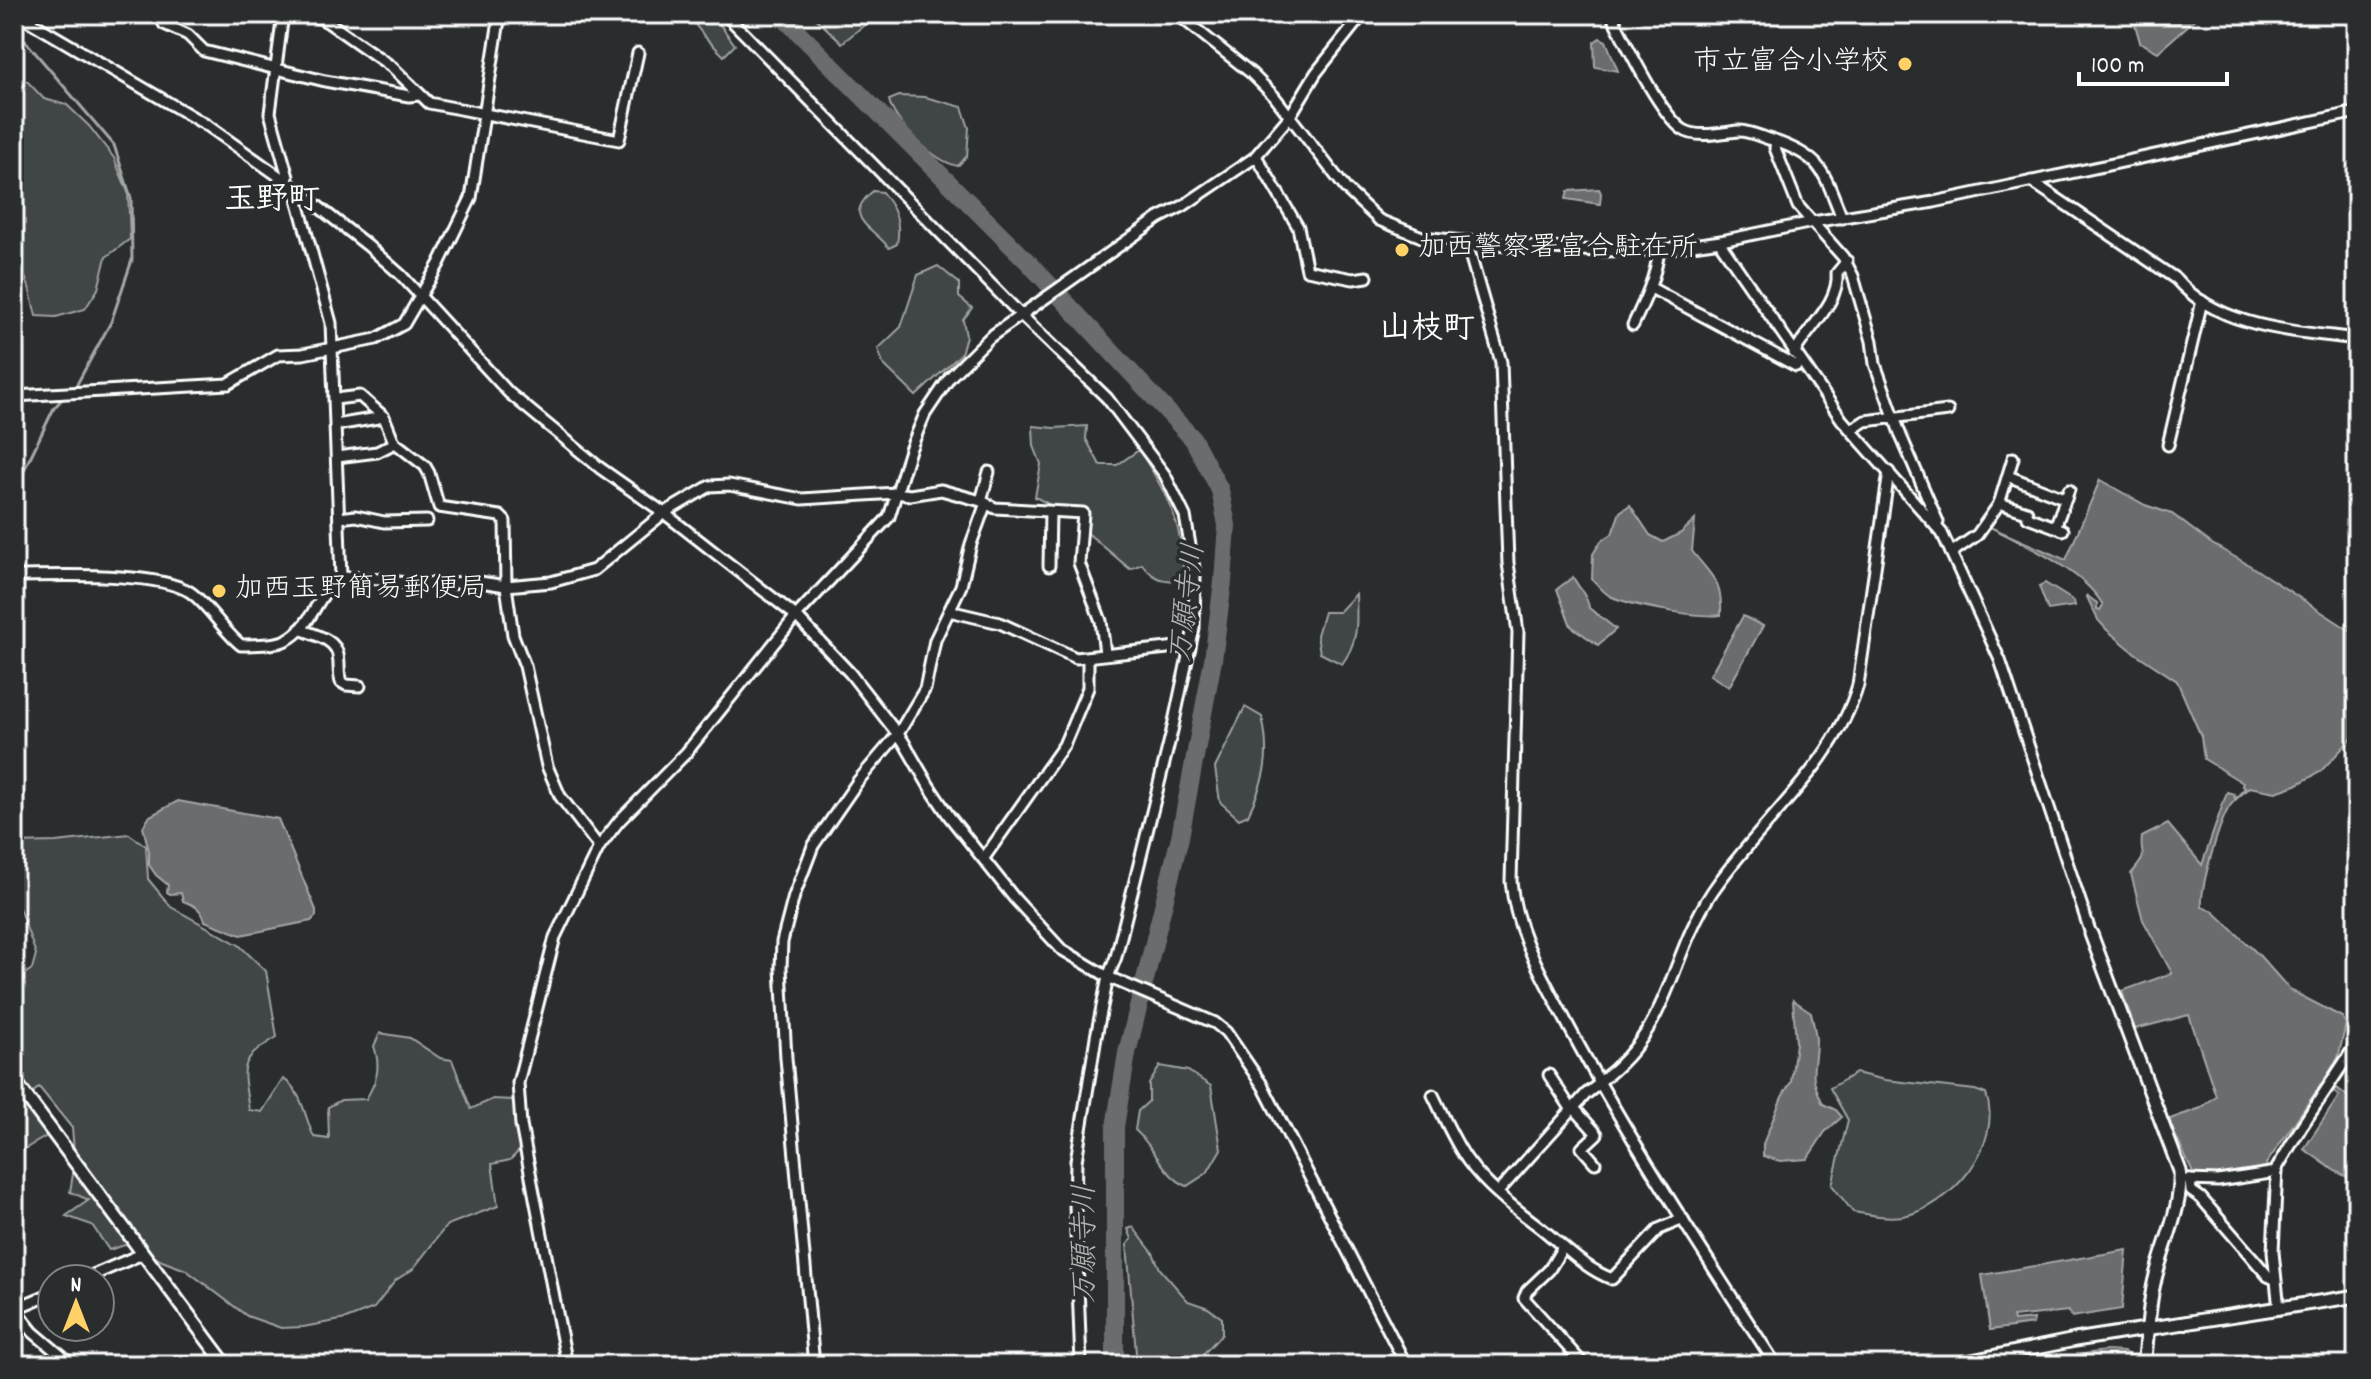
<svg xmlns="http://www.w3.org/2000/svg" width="2371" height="1379" font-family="Dekko,'Klee One',sans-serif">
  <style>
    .green { fill: #414445; stroke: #a0a2a2; stroke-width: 2 }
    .water { fill: #6a6c6d; stroke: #a6a7a7; stroke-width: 2 }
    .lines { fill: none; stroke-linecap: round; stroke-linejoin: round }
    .stream { stroke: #a6a7a7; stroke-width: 3 }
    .river { stroke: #6a6c6d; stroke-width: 18 }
    .minor-casing { stroke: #fff; stroke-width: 15 }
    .tertiary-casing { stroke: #fff; stroke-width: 17 }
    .secondary-casing { stroke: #fff; stroke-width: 20 }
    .minor { stroke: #2a2d2e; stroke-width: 9 }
    .tertiary { stroke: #2a2d2e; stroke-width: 11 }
    .secondary { stroke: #2a2d2e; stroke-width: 14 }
    .poi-dot { fill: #ffd166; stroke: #2a2d2e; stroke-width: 3 }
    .labels { text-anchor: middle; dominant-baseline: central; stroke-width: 7; stroke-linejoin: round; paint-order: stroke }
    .poi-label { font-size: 28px; fill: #fff; stroke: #2a2d2e; text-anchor: start }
    .water-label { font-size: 30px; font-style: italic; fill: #b4b6b6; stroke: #2a2d2e }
    .quarter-label { font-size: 32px; font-weight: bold; fill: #fff; stroke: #2a2d2e }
  </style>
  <rect width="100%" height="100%" fill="#2a2d2e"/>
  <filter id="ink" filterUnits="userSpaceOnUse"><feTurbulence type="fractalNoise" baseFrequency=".0125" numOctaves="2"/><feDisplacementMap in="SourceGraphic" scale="16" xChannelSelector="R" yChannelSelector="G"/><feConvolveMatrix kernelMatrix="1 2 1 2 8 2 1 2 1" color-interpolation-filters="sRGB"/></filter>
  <g filter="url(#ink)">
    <g class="green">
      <polygon points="687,14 712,14 735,45 724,56 705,37"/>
      <polygon points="811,14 878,14 842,43"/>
      <polygon points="14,77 28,82 44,99 67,105 89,126 114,158 128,192 130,239 106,257 98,289 85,309 56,317 36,316 29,287 18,259 14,259"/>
      <path d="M899,96L925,97L962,107L969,128L967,156L958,166C935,162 894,123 889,100Z"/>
      <path d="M873,191L882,192C896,210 901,222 897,244L889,248C872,226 841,218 873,191Z"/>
      <polygon points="938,266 959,283 959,297 972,308 963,320 966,336 961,354 916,396 883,364 878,349 901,327 918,275"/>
      <path d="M1033,426L1054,428L1087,426L1086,439L1100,465H1117L1139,450C1167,493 1185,527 1183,579C1163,583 1154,579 1142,564L1130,569L1084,530L1087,509L1054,507L1035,497L1041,464L1034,446Z"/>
      <path d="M1356,594C1357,622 1359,641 1342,664L1320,653L1317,635L1324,612H1339Z"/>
      <path d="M1245,707L1262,717C1271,756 1265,780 1248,815L1239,819L1220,802L1215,768Z"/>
      <path d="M129,834L146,846L148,879L171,907L239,945L266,971L277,1037C236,1062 243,1066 249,1110L262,1112L283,1079C302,1089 305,1119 314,1137L329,1139L328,1107L341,1100L366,1099C377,1081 381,1067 374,1046L380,1033L410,1038L440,1058L452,1060L471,1109L493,1099L513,1100L521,1149L510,1160L492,1164L498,1206L447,1225L413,1269L396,1280L374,1308L346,1319L303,1327L281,1328L247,1316L186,1270L162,1261L131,1243L109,1250L92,1225L66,1216L89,1200L70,1192L75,1162L72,1128L39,1087L24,1101L47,1136L14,1155V981L32,969L36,954L19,908L14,905V843L56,842Z"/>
      <path d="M1160,1066L1188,1071L1211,1086L1221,1149L1207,1173L1187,1186C1163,1176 1155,1147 1135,1130L1138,1111L1149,1101V1084Z"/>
      <path d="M1856,1073L1885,1080L1975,1090L1986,1094C2004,1144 1952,1207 1903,1216C1886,1218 1870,1215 1853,1212L1832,1185L1848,1120L1830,1088Z"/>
      <polygon points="1133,1227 1153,1253 1160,1269 1188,1301 1208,1308 1222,1318 1222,1334 1193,1365 1137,1365 1127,1245 1132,1239 1128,1229"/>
      <polygon points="2105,1351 2124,1352 2138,1361 2137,1365 2038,1365 2063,1357"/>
    </g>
    <g class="water">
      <polygon points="2132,14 2201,14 2158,52 2140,42"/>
      <polygon points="1600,38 1606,41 1618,71 1595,67 1594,42"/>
      <polygon points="1599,189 1601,193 1600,204 1566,199 1568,191"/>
      <path d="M2100,480L2145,505L2172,514L2212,544L2249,565L2357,635V733L2320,772L2296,785L2276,792L2249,787C2243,794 2235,799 2230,806C2220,820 2200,887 2202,906L2213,911L2259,955L2290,990L2342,1017L2346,1024L2338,1058L2325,1079L2357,1103V1182L2335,1171L2304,1149L2339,1096L2322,1083L2266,1164L2268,1169C2246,1172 2213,1185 2193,1173L2171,1126L2170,1119L2201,1108L2216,1096L2189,1015L2135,1029L2122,991L2172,973L2143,920L2131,874C2151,850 2139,860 2142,837L2168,824L2202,865L2227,792L2234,794L2235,799L2245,788L2242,785L2243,783L2204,759L2201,736L2177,681L2135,653L2107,630L2098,620L2086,595L2097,603V609L2100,610L2103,605C2083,570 2025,545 1990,527L2066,560Z"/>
      <path d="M1630,505L1650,535L1663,542L1681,533L1695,520L1692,551C1711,576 1723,581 1721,615C1699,618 1631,606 1610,596C1603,592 1598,585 1592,579L1593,554L1601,541L1612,534L1620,512Z"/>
      <path d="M1573,577C1578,587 1589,598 1589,608L1616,629L1598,645L1571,626L1557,589Z"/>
      <polygon points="2045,583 2074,601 2075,606 2048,610 2039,586"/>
      <polygon points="1743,616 1763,626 1729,687 1710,675"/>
      <path d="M178,801L278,819L316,910V916L311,921L241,935L205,921C202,909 194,905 183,901L181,893L170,894L167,892L168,885L156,875L149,865V851L143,827L150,816Z"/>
      <path d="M1793,1000L1811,1012C1813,1021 1815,1030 1816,1039C1816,1071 1807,1071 1823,1104L1836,1110L1842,1117L1825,1132L1807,1159L1780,1161L1763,1156V1144L1782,1097L1791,1082L1796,1043Z"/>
      <polygon points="2127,1250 2122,1309 2072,1317 2068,1311 2013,1317 2014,1321 2034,1319 2033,1324 1990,1330 1982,1275"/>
    </g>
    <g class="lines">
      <g class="stream">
        <polyline points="15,29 114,145 131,198 132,260 111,322 77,384 71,391"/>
        <polyline points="14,491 54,408 65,396"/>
      </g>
      <polyline class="river" points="780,14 1029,263 1193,439 1220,490 1227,525 1223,581 1213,660 1180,837 1127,1053 1115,1127 1115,1365"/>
      <defs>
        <g id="minor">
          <polyline points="17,14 208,126 287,182 367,245 401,275 509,393 600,468 664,513 796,616 850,673 903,741 929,786 949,816 1015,899 1061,949 1108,977 1215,1023 1226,1032 1263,1086 1406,1365"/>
          <polyline points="160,14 164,24 188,35 204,51 325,81 409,96 419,95"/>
          <polyline points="283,14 270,113 288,177 287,182"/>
          <polyline points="297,14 320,18 329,23 392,67 429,103 619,140 638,53"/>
          <polyline points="725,14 1022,316 1107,398 1165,475 1185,516 1195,574 1194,628 1172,731 1116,957 1108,977 1096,1037 1076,1161 1075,1205 1081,1365"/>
          <polyline points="1177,14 1251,73 1274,96 1346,189 1379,220 1422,237 1494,244 1597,251 1656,250 1721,241 1813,222 1934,202 2357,112"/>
          <path d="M1611,14C1626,43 1658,111 1682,129C1696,139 1721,133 1737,131C1748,130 1761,137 1772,140C1823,157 1823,171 1842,218"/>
          <polyline points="1776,142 1775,148 1798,206 1843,257 1853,276 1872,341 1875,364 1901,436 1938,522 1936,526"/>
          <polyline points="1256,156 1298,227 1307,270 1353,279 1367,277"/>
          <path d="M2031,181L2176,279C2219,329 2296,331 2357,339"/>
          <polyline points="303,195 298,202 331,323 341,577"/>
          <path d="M1469,241V251L1501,362L1508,563L1518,632L1511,881C1516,936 1544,978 1569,1027C1631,1143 1704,1254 1776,1365"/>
          <polyline points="1721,241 1722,246 1842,420 1942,533 2000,660 2091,934"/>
          <polyline points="1651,288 1796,366 1800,361"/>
          <path d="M1633,325C1645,300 1656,277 1659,249"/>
          <path d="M1794,353C1808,328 1840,302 1837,273L1847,261"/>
          <polyline points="14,396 228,384 278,355 303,354 376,339 404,324 439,264 471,198 500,14"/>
          <polyline points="335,399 360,396 384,417 394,442 425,466 429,473 439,507 500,516 505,521 506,586 513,635 525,666 547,766 560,796 599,847"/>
          <polyline points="336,425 384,417"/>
          <polyline points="1851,430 1865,421 1948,411"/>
          <polyline points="2168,445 2202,301"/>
          <polyline points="337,457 377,452 395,443"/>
          <polyline points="2008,476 2066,499"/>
          <polyline points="981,501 989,472"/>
          <polyline points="1999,503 2027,512 2028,517 2063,530"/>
          <polyline points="339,518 356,516 384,522 427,521"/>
          <polyline points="2055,527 2069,490"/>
          <polyline points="1951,553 1977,535 1999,504 2013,458"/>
          <polyline points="1049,566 1050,512"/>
          <path d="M14,576C56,576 157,571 190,592C208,604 223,631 241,645C255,644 274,646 286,640C312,628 317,592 341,577L381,579L410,584L480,582L506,586L551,582L594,570L664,513L710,486L729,485L802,499L896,493L910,495L941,490L981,501L995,508L1083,513L1079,563L1101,621L1105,653"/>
          <polyline points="949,611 1000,623 1076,658 1177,647 1190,648"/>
          <path d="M300,629C313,635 335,638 338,655C340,664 338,673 341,682L346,685L360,686"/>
          <polyline points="984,858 1064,745 1088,688 1088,657"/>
          <polyline points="1549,1075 1572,1110"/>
          <path d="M1599,1082C1672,1029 1668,959 1712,892C1758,823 1834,767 1858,685L1889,472"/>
          <path d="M1433,1095C1444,1117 1454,1142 1468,1161C1486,1186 1513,1207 1537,1225C1562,1244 1583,1268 1612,1279L1659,1229L1683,1219"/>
          <polyline points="1574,1108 1597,1134 1582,1148 1595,1163"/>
          <polyline points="2188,1180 2218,1181 2277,1172"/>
          <polyline points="2190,1180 2191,1191 2201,1198 2268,1276 2275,1279"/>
          <polyline points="1498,1192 1586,1094 1599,1084"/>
          <polyline points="1563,1247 1549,1270 1527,1291 1524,1298 1584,1365"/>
          <polyline points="84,1279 142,1254"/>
          <polyline points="14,1308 33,1332 72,1365"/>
          <polyline points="14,1309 52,1293"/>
          <polyline points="2279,1309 2273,1252 2277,1168 2302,1126 2357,1043"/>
          <polyline points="567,1365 521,1125 518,1083 555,937 599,847 619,821 686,753 796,616 889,517 910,450 925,414 950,377 990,337 1159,218 1183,206 1254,158 1290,116 1316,73 1363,14"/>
          <polyline points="814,1365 786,1058 781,968 782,942 794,896 813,846 858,781 898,734 925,689 935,640 961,586 971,544 986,503"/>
        </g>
        <g id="tertiary">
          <path d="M2091,934L2180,1171C2182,1209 2164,1242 2155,1279C2148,1306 2148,1337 2144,1365"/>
          <polyline points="14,1080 226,1365"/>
          <polyline points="1952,1365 2075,1340 2357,1296"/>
        </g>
        <polyline id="secondary" points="14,16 16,14"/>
      </defs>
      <use href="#minor" class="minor-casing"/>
      <use href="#tertiary" class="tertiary-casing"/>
      <use href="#secondary" class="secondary-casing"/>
      <use href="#minor" class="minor"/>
      <use href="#tertiary" class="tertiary"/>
      <use href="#secondary" class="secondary"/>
    </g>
  </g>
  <g class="poi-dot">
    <circle cx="1905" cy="64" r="8"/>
    <circle cx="1402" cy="250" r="8"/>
    <circle cx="219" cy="591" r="8"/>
  </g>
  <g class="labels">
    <g class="poi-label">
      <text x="1889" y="64" text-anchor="end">市立富合小学校</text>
      <text x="1418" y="250">加西警察署富合駐在所</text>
      <text x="235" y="591">加西玉野簡易郵便局</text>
    </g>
    <g class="water-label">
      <text transform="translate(1190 603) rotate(-83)">万願寺川</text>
      <text transform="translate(1087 1244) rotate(-90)">万願寺川</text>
    </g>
    <g class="quarter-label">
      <text x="272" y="202">玉野町</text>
      <text x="1427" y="331">山枝町</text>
    </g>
  </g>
  <rect width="2371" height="1379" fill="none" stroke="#2a2d2e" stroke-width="48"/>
  <rect x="24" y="24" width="2323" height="1331" fill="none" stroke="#fff" stroke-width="3" filter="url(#ink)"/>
  <g transform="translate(76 1303)"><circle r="38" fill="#2a2d2e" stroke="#7f8182" stroke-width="2"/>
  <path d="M0-6L14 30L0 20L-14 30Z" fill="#ffd166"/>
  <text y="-12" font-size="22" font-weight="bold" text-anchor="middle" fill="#ffffff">N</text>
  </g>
  <path d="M2079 72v12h148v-12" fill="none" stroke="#ffffff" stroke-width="4"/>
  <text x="2091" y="72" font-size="24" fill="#ffffff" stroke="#2a2d2e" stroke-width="6" paint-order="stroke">100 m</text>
</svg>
